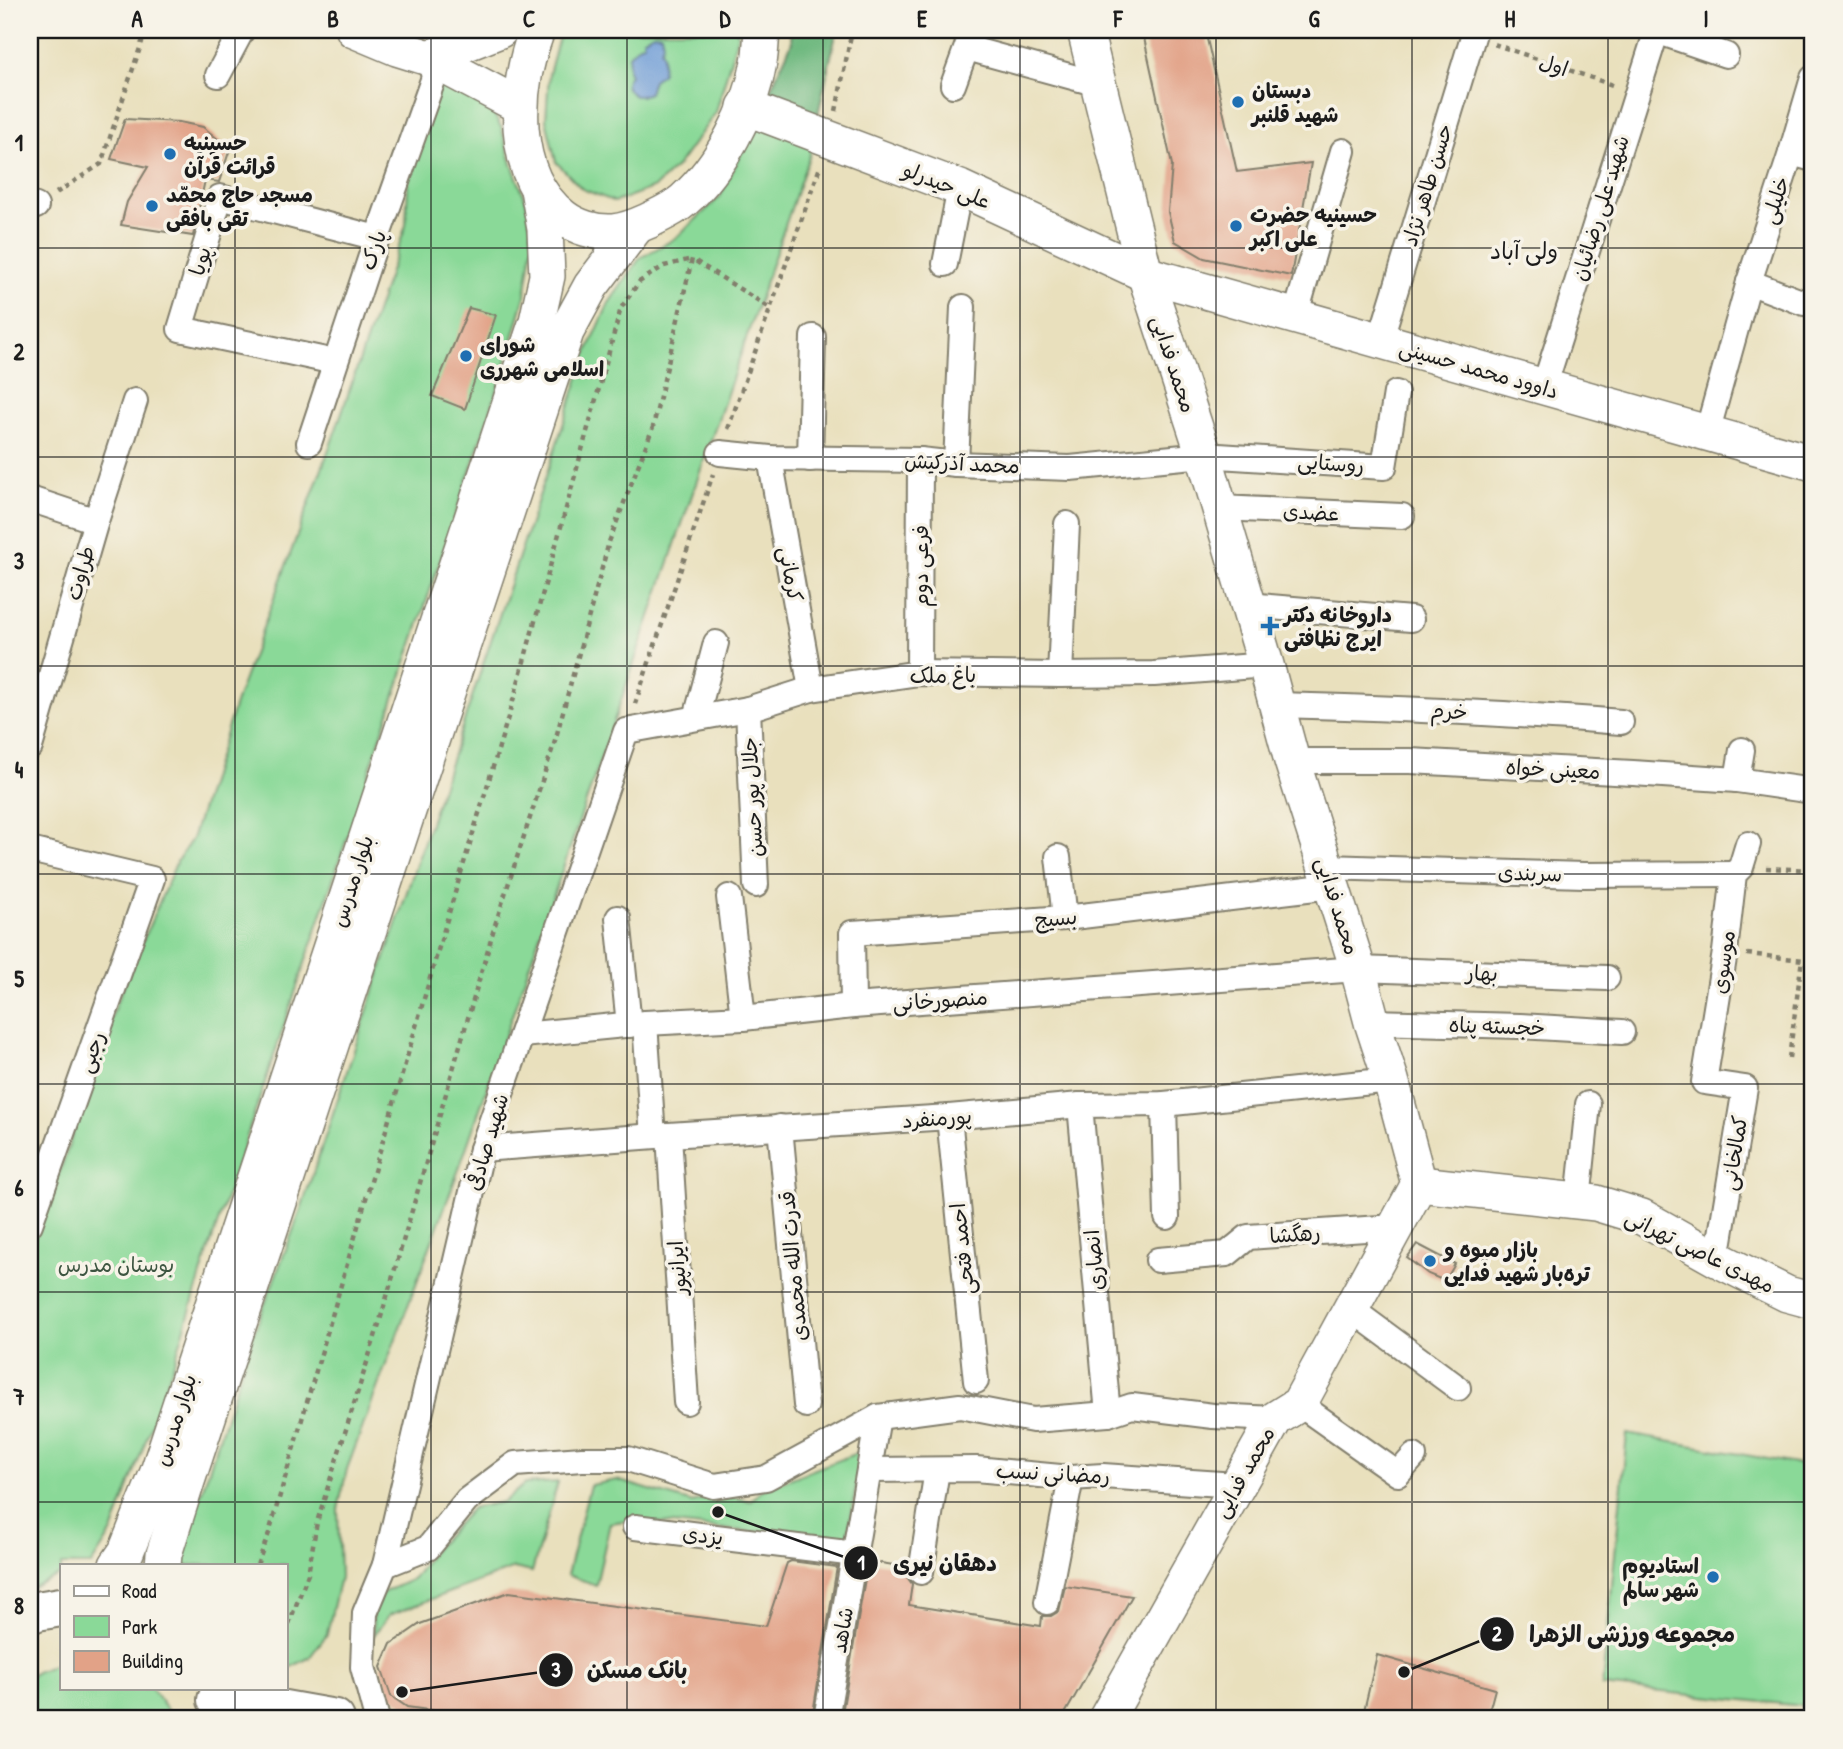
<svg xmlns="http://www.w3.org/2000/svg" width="1843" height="1749" font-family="'Patrick Hand','Playpen Sans Arabic',sans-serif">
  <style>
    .green { fill: #8ad998; stroke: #537a5a; stroke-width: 2 }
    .forest { fill: #6fb980; stroke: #466a4e; stroke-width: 2 }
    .water { fill: #6f9dd7; stroke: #465c7a; stroke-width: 2 }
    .building { fill: #e2a287 }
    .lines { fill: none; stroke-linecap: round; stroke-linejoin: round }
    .street-casing { stroke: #827e6c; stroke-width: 28 }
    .secondary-casing { stroke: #827e6c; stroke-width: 38 }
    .primary-casing { stroke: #827e6c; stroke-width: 42 }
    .path { stroke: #827e6c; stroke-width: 4.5; stroke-dasharray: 5 5; stroke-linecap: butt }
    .street { stroke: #fff; stroke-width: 24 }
    .secondary { stroke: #fff; stroke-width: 35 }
    .primary { stroke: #fff; stroke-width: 38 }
    .grid { fill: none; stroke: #1c1c1c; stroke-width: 2; stroke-opacity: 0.55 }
    .poi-dot { fill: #1f6fb2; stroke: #f7f3e8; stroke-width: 2.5 }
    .labels { text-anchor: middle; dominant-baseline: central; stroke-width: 7; stroke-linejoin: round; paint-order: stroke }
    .street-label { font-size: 21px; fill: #1c1c1c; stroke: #f7f3e8 }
    .poi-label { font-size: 21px; font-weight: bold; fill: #1c1c1c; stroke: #f7f3e8; text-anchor: start }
    .park-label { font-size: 21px; fill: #3d5541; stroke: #f7f3e8 }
    .neighbourhood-label { font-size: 23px; fill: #1c1c1c; stroke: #f7f3e8 }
    .leader { fill: none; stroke: #1c1c1c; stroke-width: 2.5 }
    .callout-dot { fill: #1c1c1c; stroke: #f7f3e8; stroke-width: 2.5 }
    .mark-label { font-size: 21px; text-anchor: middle; font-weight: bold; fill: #fff }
    .callout-label { font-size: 23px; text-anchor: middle; font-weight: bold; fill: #1c1c1c; stroke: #f7f3e8; stroke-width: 7; stroke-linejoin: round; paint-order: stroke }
    .neatline { fill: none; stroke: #1c1c1c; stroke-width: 2.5 }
    .grid-label { font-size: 23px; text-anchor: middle; font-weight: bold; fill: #1c1c1c }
  </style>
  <rect width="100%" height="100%" fill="#f7f3e8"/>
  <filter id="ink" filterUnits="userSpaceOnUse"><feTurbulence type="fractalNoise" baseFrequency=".0143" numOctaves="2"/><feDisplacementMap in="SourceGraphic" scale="14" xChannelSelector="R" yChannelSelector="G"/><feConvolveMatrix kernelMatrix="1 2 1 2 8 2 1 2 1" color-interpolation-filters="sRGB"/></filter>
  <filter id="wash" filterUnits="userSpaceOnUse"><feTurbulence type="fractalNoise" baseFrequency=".00686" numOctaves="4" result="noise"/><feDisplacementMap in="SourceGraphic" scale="28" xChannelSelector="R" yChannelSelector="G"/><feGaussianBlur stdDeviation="1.57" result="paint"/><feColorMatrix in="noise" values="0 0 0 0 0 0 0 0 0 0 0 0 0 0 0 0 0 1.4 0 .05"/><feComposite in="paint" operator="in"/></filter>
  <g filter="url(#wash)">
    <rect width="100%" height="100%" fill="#e9e0bd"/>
    <g class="green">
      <polygon points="561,30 737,30 738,34 716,112 678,165 655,187 615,202 582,189 556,162 546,120 549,74"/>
      <polygon points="440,78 487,102 501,127 513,167 526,201 533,243 525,296 502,376 208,1252 175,1360 142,1451 112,1532 91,1565 61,1565 61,1574 30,1588 30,1251 65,1157 117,1001 177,861 192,839 236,701 333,438 406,225 408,183"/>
      <polygon points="757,120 813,145 459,1169 347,1469 338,1509 340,1577 327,1634 309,1658 285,1670 285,1565 182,1565 185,1543 253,1335 299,1215 588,350 609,303 640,258 676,238 720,197"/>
      <polygon points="1627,1434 1813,1467 1813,1707 1602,1686"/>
      <polygon points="862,1451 847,1541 631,1520 610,1523 596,1585 567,1575 590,1485 617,1480 693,1503 714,1494 751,1501 763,1489"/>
      <polygon points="558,1482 532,1572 514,1568 389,1615 374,1635 372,1612 384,1592 413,1579 432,1552 472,1508 503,1502 525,1484"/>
      <polygon points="61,1662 61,1688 151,1688 168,1711 171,1719 30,1719 30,1677 36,1672"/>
    </g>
    <polygon class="forest" points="790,30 837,30 818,114 765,101 792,42"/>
    <path class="water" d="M653,33L661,34L663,43L661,50L663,56L662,74L653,80L649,93L641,96H634C626,89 623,83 630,75L628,70L629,55L639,45L644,44L643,39Z"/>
    <g id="blocks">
      <g class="building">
        <polygon points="1183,30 1205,30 1237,172 1311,163 1291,276 1204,258 1175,241 1168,212 1172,165 1144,38"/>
        <polygon points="125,119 179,122 203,127 230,149 219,182 205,180 193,236 121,225 127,202 148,167 111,159"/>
        <polygon points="469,308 496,315 465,409 432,396"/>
        <polygon points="1417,1244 1455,1264 1445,1281 1428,1274 1407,1258"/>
        <polygon points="791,1561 837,1567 812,1719 491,1719 407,1707 391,1696 381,1667 391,1644 420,1624 509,1592 766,1626 787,1563"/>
        <polygon points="868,1561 907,1567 907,1577 912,1584 909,1605 1041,1626 1042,1616 1051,1616 1059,1611 1065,1586 1132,1596 1062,1719 841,1719"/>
        <polygon points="1377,1655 1495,1689 1487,1719 1362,1719"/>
      </g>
    </g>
  </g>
  <g filter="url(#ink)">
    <use href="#blocks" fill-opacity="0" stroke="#827e6c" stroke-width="2"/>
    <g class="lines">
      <defs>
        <g id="street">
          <polyline points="1656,31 1726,55"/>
          <polyline points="967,48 1098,84"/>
          <polyline points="218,75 242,30"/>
          <polyline points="953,85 973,30"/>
          <polyline points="1791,153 1813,159"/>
          <polyline points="30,204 36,206"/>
          <polyline points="945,264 960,188"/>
          <polyline points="1749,282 1804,303"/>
          <polyline points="1295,317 1343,151"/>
          <polyline points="1380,341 1475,30"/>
          <polyline points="335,362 180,329 220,197 377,238"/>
          <polyline points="1544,387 1657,30"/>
          <polyline points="1707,433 1749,282 1791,153 1813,78"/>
          <polyline points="309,443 377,238 434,77 429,58"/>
          <polyline points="720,453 770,458 920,460 956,464 1070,468 1204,455 1384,467 1396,393"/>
          <polyline points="770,458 811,689"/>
          <polyline points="810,459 813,337"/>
          <polyline points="956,464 963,307"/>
          <polyline points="30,499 96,521"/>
          <polyline points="1220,508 1402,516"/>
          <polyline points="1248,605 1411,619"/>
          <polyline points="919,673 920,460"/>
          <polyline points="1060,675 1067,524"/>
          <path d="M1277,705C1392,708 1507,713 1621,722"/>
          <polyline points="748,709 756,885"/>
          <polyline points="696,718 716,643"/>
          <polyline points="30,747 96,521 135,401"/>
          <polyline points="1292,761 1410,761 1633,773 1737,780 1813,791"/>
          <polyline points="1737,780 1742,750"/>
          <polyline points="30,850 152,879 30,1224"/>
          <polyline points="1058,857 1065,918"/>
          <polyline points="1326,867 1584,875 1734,874"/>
          <polyline points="729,897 743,1018"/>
          <polyline points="618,918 629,1025"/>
          <polyline points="853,1006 852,933 1065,918 1332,886"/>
          <polyline points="1372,1022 1520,1026 1622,1032"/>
          <polyline points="645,1023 653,1136"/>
          <polyline points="522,1035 645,1023 743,1018 853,1006 1358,969 1607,978"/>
          <polyline points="1164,1104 1167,1217"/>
          <polyline points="1080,1105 1108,1414"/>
          <polyline points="949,1117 976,1381"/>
          <polyline points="780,1127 806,1405"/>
          <polyline points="669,1135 686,1402"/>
          <polyline points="482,1149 669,1135 949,1117 1080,1105 1164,1104 1391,1080"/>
          <polyline points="1578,1201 1588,1104"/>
          <polyline points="1717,1259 1745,1088 1704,1082 1725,952 1734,874 1741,867 1748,844"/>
          <polyline points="1158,1260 1227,1254 1248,1237 1395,1227"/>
          <polyline points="1351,1309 1458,1388"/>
          <polyline points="1299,1404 1398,1474 1414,1456"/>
          <polyline points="869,1470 976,1469 1071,1478 1103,1476 1236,1485"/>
          <polyline points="635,1527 855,1554"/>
          <polyline points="385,1565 482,1149 626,731 748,709 811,689 919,673 1060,675 1154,674 1266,665"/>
          <polyline points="921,1572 937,1470"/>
          <polyline points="1047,1602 1071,1478"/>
          <polyline points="377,1719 363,1667 365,1613 385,1565 428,1548 467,1500 515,1464 582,1459 628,1459 714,1486 766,1478 878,1417 960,1406 1033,1420 1108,1414 1132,1406 1213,1416 1275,1419"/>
          <polyline points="826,1719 878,1417"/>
        </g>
        <g id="secondary">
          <polyline points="354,30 397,48 429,58 520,106"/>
          <path d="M537,30C515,87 508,174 563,217C576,227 595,233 613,232C625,231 637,226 648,221C660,215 674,209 684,200C721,167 751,110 759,62C761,51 761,40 762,30"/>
          <polyline points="1085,30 1145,274 1204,455 1266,665 1292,761 1358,969 1372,1022 1391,1080 1419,1184 1299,1404 1275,1419 1106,1719"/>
          <polyline points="429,58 500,30"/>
          <polyline points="745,107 960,188 1145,274 1813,463"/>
          <polyline points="1419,1184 1596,1203 1642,1217 1717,1259 1787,1294 1813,1301"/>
          <polyline points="117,1565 126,1552 158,1472 537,321 547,276 545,229 538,189"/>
          <polyline points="163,1565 164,1554 187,1481 566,332 591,286 636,227"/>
        </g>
        <g id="primary">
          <polyline points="30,1614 37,1611 61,1607"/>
          <polyline points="217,1700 256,1705 335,1719"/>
        </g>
      </defs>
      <use href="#street" class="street-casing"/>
      <use href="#secondary" class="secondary-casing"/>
      <use href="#primary" class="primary-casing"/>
      <g class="path">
        <polyline points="1494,44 1615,86"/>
        <polyline points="836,111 852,30"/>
        <polyline points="56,193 101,164 146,30"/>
        <polyline points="728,429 820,167"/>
        <polyline points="635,704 713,474"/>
        <polyline points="1766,868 1813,870"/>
        <polyline points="1747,954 1813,961"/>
        <polyline points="1789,1058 1802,959"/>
        <polyline points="257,1565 269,1533 448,916 515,694 621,308 639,282 664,266 692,259"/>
        <polyline points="285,1634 308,1574 317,1522 379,1324 495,925 555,741 609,542 653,427 692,259 770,308"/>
      </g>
      <use href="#street" class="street"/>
      <use href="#secondary" class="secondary"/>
      <use href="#primary" class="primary"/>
    </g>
  </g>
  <path class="grid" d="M235,30V1565M431,30V1719M627,30V1719M823,30V1719M1020,30V1719M1216,30V1719M1412,30V1719M1608,30V1719M30,248H1813M30,457H1813M30,666H1813M30,874H1813M30,1084H1813M30,1292H1813M30,1502H1813M235,1688V1719"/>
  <g class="poi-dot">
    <circle cx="1238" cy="102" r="7"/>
    <circle cx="170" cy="154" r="7"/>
    <circle cx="152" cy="206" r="7"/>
    <circle cx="1236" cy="226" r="7"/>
    <circle cx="466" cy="356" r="7"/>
    <path d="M1266.5 615.5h7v7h7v7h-7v7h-7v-7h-7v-7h7z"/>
    <circle cx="1430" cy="1261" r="7"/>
    <circle cx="1713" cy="1577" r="7"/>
  </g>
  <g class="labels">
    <g class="street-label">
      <text transform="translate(1554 65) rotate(19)">اول</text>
      <text transform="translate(947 185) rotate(22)">علی حیدرلو</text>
      <text transform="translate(1427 185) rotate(-73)">حسن طاهر نژاد</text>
      <text transform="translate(1775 200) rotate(-72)">خلیلی</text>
      <text transform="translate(1600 208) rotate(-73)">شهید علی رضائیان</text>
      <text transform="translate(373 250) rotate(-71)">پارک</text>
      <text transform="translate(200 261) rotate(-73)">پویا</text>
      <text transform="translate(1174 364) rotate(72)">محمد فدایی</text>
      <text transform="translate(1479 369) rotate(16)">داوود محمد حسینی</text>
      <text transform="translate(962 463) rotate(3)">محمد آذرکیش</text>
      <text transform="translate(1331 463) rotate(4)">روستایی</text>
      <text transform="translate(1311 512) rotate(3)">عضدی</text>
      <text transform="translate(920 566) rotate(-90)">فرعی دوم</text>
      <text transform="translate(80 573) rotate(-74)">طراوت</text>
      <text transform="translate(791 574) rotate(80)">کرمانی</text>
      <text transform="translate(943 675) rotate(-1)">باغ ملک</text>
      <text transform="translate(1449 711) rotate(3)">خرم</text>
      <text transform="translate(1553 769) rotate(3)">معینی خواه</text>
      <text transform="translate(752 797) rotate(-93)">جلال پور حسن</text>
      <text transform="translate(1530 873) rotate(2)">سربندی</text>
      <text transform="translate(352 881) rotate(-72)">بلوار مدرس</text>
      <text transform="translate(1338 906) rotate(73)">محمد فدایی</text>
      <text transform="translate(1056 918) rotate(-5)">بسیج</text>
      <text transform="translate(1723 962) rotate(-82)">موسوی</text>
      <text transform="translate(1482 973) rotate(2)">بهار</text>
      <text transform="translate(940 1000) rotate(-4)">منصورخانی</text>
      <text transform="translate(1497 1026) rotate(2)">خجسته پناه</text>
      <text transform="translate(91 1052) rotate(-70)">رجبی</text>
      <text transform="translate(937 1118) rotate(-4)">پورمنفرد</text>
      <text transform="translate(487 1142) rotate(-73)">شهید صادقی</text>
      <text transform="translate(1734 1153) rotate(-81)">کمالخانی</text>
      <text transform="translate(1295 1234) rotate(-4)">رهگشا</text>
      <text transform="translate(962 1249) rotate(-96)">احمد فتحی</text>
      <text transform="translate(1700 1251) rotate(26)">مهدی عاصی تهرانی</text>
      <text transform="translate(1094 1260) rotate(-95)">انصاری</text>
      <text transform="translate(793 1266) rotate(-95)">قدرت الله محمدی</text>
      <text transform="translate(677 1268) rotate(-94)">ایرانپور</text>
      <text transform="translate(175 1420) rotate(-72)">بلوار مدرس</text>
      <text transform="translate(1244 1472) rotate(-60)">محمد فدایی</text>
      <text transform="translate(1053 1473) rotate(3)">رمضانی نسب</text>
      <text transform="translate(703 1535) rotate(7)">یزدی</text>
      <text transform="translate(842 1630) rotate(-80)">شاهد</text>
    </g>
    <g class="poi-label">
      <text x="1252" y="90">دبستان<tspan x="1252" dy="24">شهید قلنبر</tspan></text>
      <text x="184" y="142">حسینیه<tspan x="184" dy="24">قرائت قرآن</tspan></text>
      <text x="166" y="194">مسجد حاج محمّد<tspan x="166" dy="24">تقی بافقی</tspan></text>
      <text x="1250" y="214">حسینیه حضرت<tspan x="1250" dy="24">علی اکبر</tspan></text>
      <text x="480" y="344">شورای<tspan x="480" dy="24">اسلامی شهرری</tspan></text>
      <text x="1284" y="614">داروخانه دکتر<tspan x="1284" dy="24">ایرج نظافتی</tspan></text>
      <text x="1444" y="1249">بازار میوه و<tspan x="1444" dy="24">تره‌بار شهید فدایی</tspan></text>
      <text x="1699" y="1565" text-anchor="end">استادیوم<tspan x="1699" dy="24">شهر سالم</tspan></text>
    </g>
    <g class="park-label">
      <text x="116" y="1264">بوستان مدرس</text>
    </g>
    <g class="neighbourhood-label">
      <text x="1524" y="250">ولی آباد</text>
    </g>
  </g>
  <path class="leader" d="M718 1512L861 1563M1404 1672L1497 1634M402 1692L556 1670"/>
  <g class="callout-dot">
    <circle cx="718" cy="1512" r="7"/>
    <circle cx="1404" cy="1672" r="7"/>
    <circle cx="402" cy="1692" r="7"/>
    <circle cx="861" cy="1563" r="18"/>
    <circle cx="1497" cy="1634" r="18"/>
    <circle cx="556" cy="1670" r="18"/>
  </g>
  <g class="mark-label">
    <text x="861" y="1570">1</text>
    <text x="1497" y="1641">2</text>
    <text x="556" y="1677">3</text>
  </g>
  <g class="callout-label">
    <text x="945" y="1571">دهقان نیری</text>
    <text x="1632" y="1642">مجموعه ورزشی الزهرا</text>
    <text x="637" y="1678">بانک مسکن</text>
  </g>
  <rect width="1843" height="1749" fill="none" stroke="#f7f3e8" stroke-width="77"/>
  <rect x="60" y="1564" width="228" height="126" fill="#f7f3e8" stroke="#9f9d96" stroke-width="2"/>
  <rect x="74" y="1586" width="35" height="10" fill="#ffffff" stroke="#9f9d96" stroke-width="2"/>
  <text x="122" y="1598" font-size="21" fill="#1c1c1c">Road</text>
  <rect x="74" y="1616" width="35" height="21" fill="#8ad998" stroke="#9f9d96" stroke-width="2"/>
  <text x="122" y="1634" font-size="21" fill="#1c1c1c">Park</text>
  <rect x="74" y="1651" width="35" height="21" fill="#e2a287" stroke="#9f9d96" stroke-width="2"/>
  <text x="122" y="1668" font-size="21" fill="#1c1c1c">Building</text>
  <rect x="38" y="38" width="1766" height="1672" class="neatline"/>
  <g class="grid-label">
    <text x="137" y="27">A</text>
    <text x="333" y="27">B</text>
    <text x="529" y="27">C</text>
    <text x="725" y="27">D</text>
    <text x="922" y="27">E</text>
    <text x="1118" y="27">F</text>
    <text x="1314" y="27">G</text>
    <text x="1510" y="27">H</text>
    <text x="1706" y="27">I</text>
    <text x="19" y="151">1</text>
    <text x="19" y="360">2</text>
    <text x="19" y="569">3</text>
    <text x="19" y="778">4</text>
    <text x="19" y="987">5</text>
    <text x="19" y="1196">6</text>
    <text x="19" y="1405">7</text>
    <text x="19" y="1614">8</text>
  </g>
</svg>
